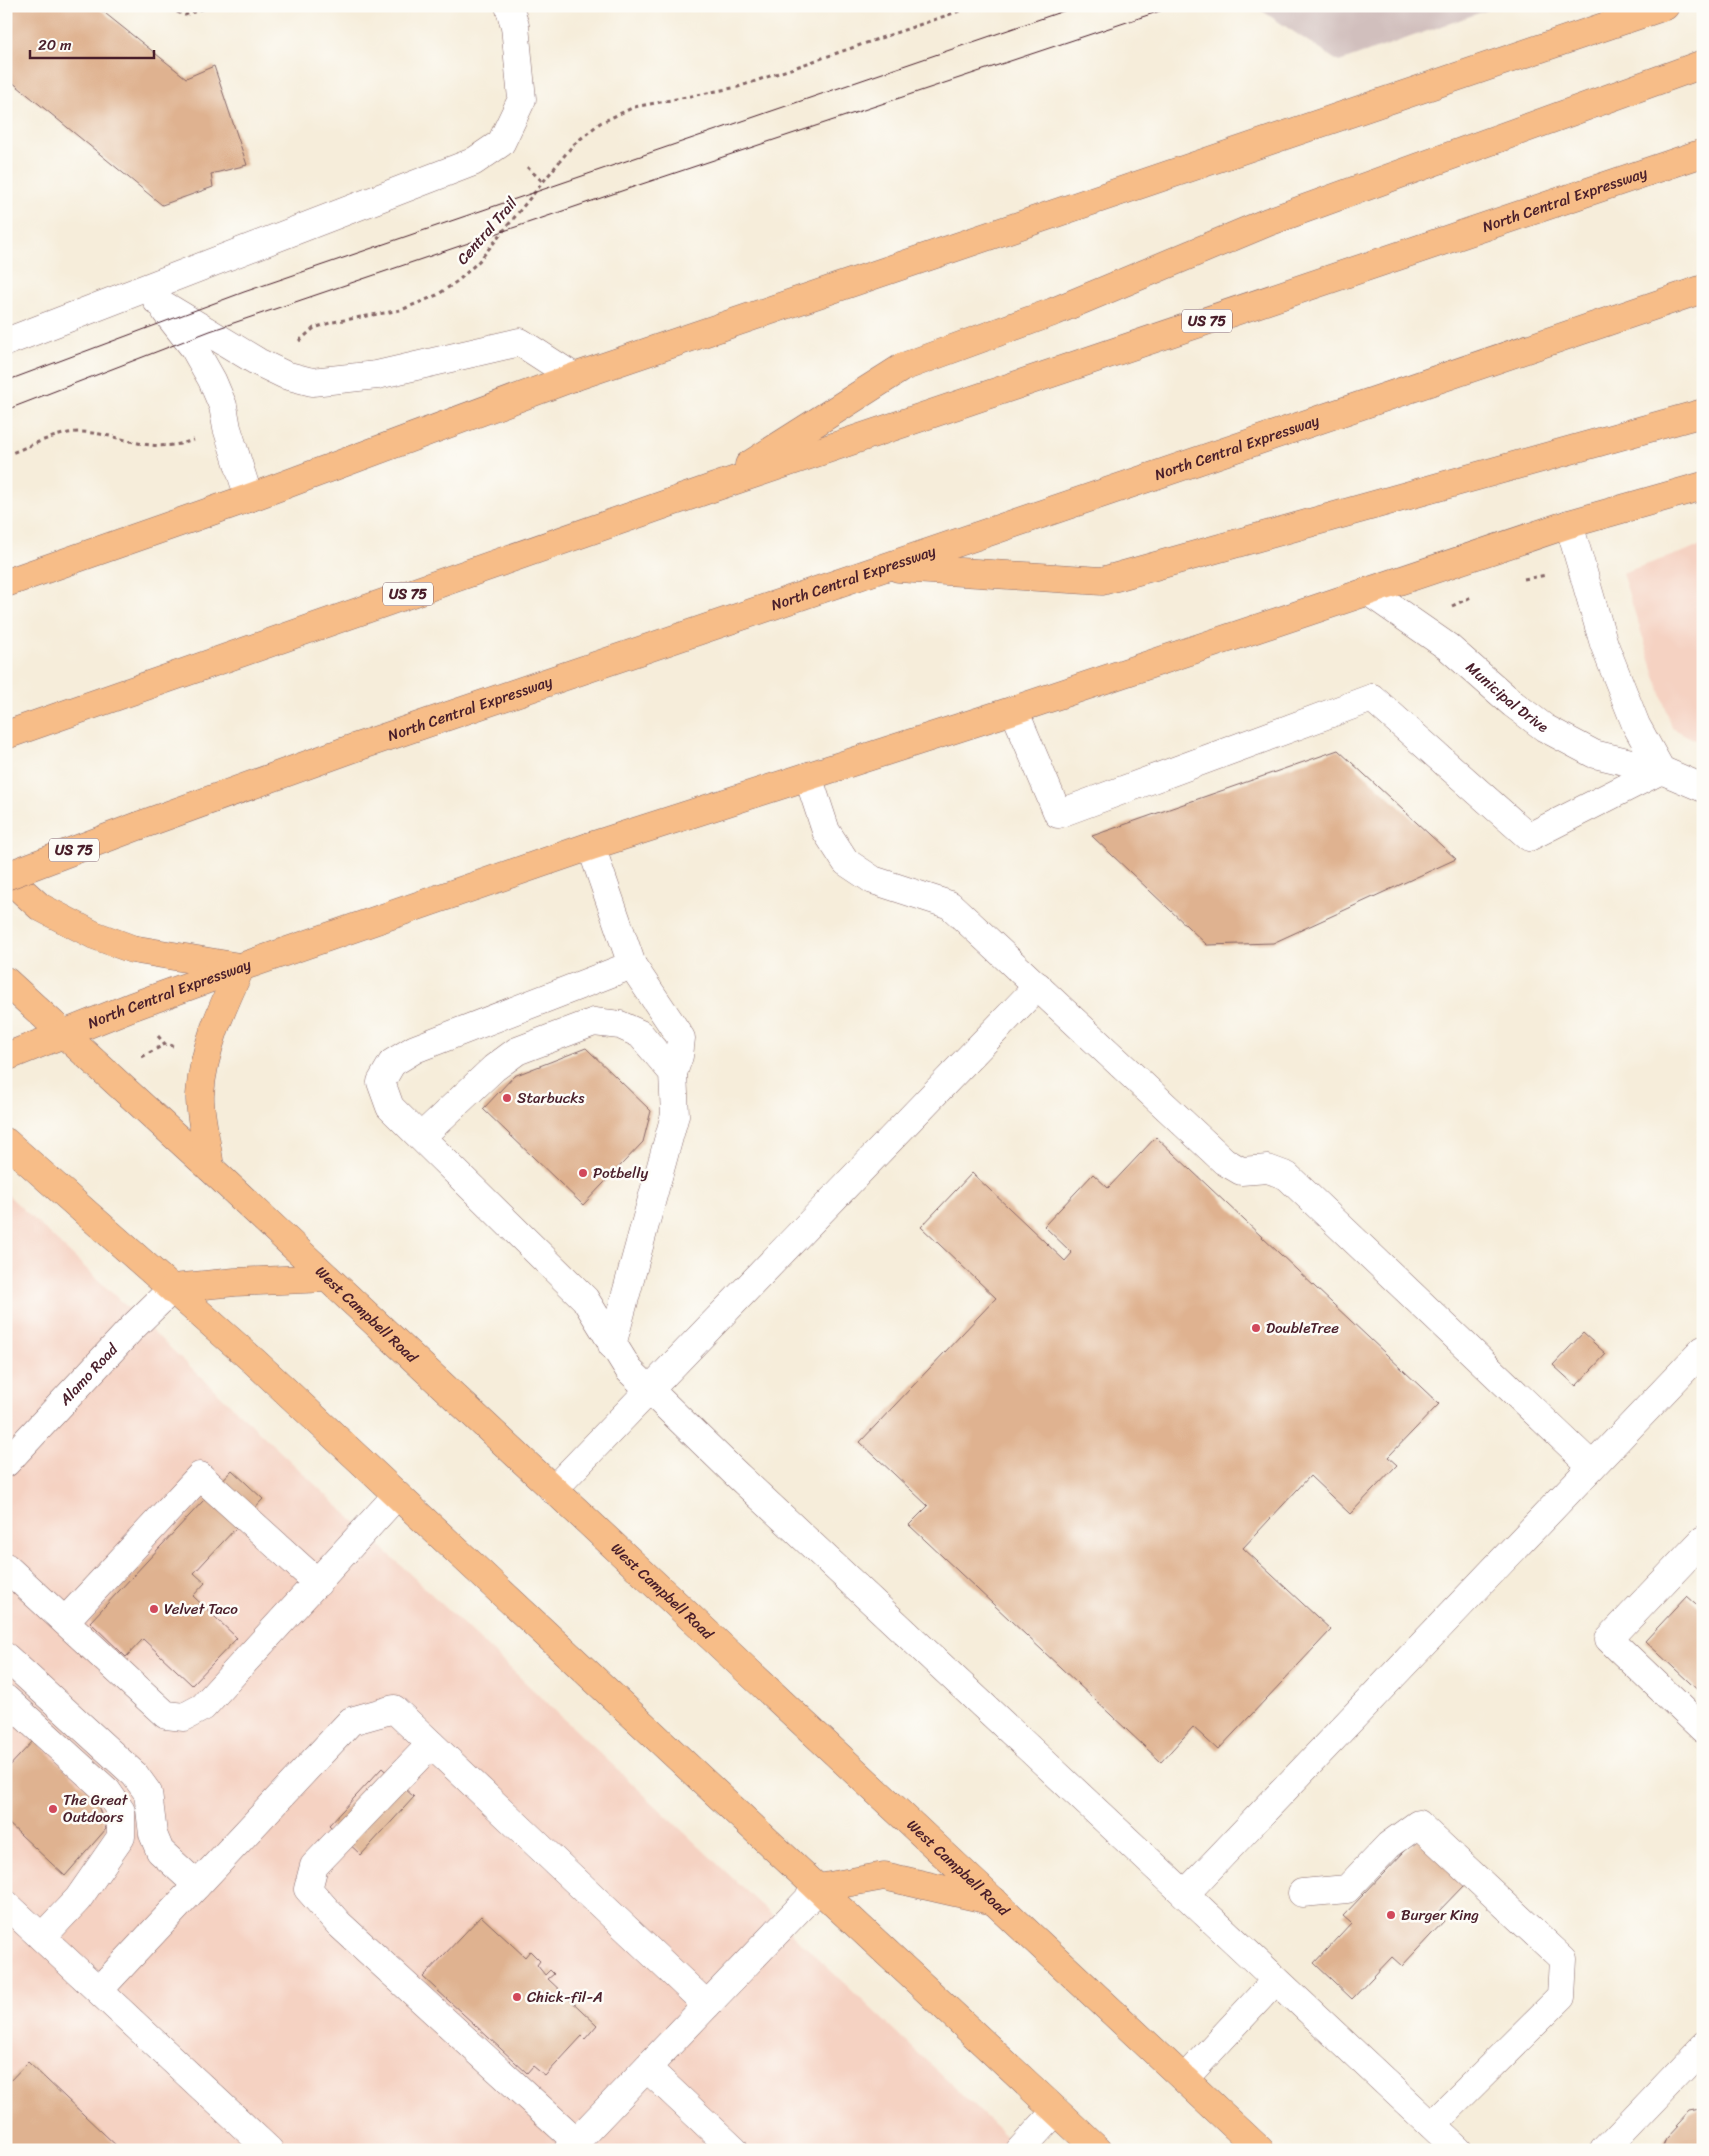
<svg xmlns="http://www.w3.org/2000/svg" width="1709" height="2156" font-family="Sriracha,sans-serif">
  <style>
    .built { fill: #f5d2c2 }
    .industrial { fill: #d1bfbd }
    .building { fill: #dfb290 }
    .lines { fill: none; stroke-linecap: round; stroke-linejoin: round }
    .minor-casing { stroke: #866768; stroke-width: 29 }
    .major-casing { stroke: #866768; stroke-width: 29 }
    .highway-casing { stroke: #866768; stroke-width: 29 }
    .path { stroke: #866768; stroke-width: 3; stroke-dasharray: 4 4; stroke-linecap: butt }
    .minor { stroke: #fff; stroke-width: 28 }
    .major { stroke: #f7bd88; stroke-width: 28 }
    .highway { stroke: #f7bd88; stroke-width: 28 }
    .tram { stroke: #4a1f2b; stroke-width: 1 }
    .highway-bridge-casing { stroke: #866768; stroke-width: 29; stroke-linecap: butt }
    .highway-bridge { stroke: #f7bd88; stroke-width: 28 }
    .poi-dot { fill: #d1495b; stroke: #fdfcf7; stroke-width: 2 }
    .labels { text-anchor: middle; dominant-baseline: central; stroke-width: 5; stroke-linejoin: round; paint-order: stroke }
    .shield { fill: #fdfcf7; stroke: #806168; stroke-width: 1 }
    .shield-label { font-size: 14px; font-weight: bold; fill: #4a1f2b }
    .street-label { font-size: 15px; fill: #4a1f2b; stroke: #fdfcf7 }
    .poi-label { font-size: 15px; fill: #4a1f2b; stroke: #fdfcf7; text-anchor: start }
  </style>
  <rect width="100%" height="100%" fill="#fdfcf7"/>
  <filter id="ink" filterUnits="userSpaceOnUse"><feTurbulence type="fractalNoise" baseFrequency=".02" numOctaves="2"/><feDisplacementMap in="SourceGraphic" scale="10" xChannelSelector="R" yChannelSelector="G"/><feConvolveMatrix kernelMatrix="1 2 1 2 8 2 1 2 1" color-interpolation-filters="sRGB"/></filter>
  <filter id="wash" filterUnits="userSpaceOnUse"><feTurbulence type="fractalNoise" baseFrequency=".0096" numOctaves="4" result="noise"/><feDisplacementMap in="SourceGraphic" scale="20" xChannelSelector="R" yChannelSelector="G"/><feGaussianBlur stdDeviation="1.12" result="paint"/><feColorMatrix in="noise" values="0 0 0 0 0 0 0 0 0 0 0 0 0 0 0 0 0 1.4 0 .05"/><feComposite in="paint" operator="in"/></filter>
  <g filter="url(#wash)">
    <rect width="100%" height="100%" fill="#f6edda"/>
    <g class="built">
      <polygon points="1703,545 1703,744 1672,728 1622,573"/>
      <polygon points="6,1193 1021,2150 6,2150"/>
    </g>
    <polygon class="industrial" points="1255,6 1499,6 1339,62"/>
    <g id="blocks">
      <g class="building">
        <polygon points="6,6 96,6 186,78 214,66 247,165 211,174 213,187 162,205 6,77"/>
        <polygon points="1338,750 1456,859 1273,943 1207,945 1092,836"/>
        <polygon points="586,1048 651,1111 643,1142 583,1205 483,1109 514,1076"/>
        <polygon points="1156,1137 1439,1404 1388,1457 1397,1465 1350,1514 1310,1476 1243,1548 1331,1630 1218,1750 1193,1727 1161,1762 909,1525 928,1506 860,1442 996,1298 921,1227 972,1173 1065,1261 1072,1253 1044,1226 1093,1174 1108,1188"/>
        <polygon points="1583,1333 1606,1354 1576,1386 1553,1365"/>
        <polygon points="232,1470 263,1499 194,1573 205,1583 193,1596 237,1638 192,1685 143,1639 126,1657 90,1622"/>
        <polygon points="1687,1596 1703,1610 1703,1695 1645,1641"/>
        <polygon points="34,1740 95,1797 106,1829 65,1876 6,1821 6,1770"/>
        <polygon points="382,1768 414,1797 361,1855 329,1825"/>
        <polygon points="1423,1832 1466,1883 1436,1914 1444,1921 1402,1966 1392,1957 1352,1999 1314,1963 1351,1923 1343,1916"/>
        <polygon points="481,1916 525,1957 530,1951 540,1961 537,1965 545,1975 550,1970 554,1974 548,1979 597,2025 585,2039 582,2036 545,2076 533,2066 527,2073 423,1977"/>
        <polygon points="28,2062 121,2150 6,2150 6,2085"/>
        <polygon points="1701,2109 1703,2150 1666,2150 1663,2144 1666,2137 1690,2111"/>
      </g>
    </g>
  </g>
  <g filter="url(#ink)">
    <use href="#blocks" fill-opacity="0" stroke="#866768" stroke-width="1"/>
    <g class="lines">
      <defs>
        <g id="minor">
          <polyline points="157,301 258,362 285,375 312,382 377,375 520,342 574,377"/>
          <polyline points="166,312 194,348 212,380 223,406 227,428 249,498"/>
          <polyline points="6,342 473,162 501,143 522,99 515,26 509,6"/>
          <polyline points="1569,524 1604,644 1636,725 1661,770"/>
          <path id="s1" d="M1369,592L1448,647L1513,704L1545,728L1594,754L1661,770L1703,788"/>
          <polyline points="1014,710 1058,814 1372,698 1529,837 1661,770"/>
          <polyline points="808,776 826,831 846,862 873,880 950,905 1224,1161 1241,1171 1268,1169 1287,1176 1592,1466"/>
          <polyline points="591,846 632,965 415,1049 392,1063 381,1082 390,1107 585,1299 629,1370 735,1473 1458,2150"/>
          <polyline points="632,965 681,1038 679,1056 673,1073"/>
          <polyline points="421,1137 494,1068 517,1051 594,1022 620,1025 640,1034 673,1073 675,1115 612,1345"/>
          <path id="s2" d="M6,1463L133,1327L173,1288"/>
          <polyline points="553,1490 1038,986"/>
          <polyline points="1703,1540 1609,1639 1703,1729"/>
          <polyline points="6,1567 166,1715 184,1717 203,1707 397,1495"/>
          <polyline points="65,1621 200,1476 318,1583"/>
          <polyline points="6,1657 135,1775 148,1793 153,1834 160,1851 197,1885"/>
          <polyline points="6,1699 107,1791 121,1811 121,1837 78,1899 42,1937"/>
          <polyline points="431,1744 314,1866 308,1889 339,1924 576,2141"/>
          <polyline points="1302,1893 1347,1889 1389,1845 1418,1824 1563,1959 1561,1997 1432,2125"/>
          <polyline points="1185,1894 1703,1350"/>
          <polyline points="6,1904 269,2150"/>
          <polyline points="99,1990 351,1721 394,1709 707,2005"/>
          <polyline points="647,2068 734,2150"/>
          <polyline points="1184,2079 1276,1980"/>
          <polyline points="568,2150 819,1888"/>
          <polyline points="1020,2150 1056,2111"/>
          <polyline points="1605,2150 1703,2047"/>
        </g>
        <g id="major">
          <polyline points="6,583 249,498 574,377 1665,6"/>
          <polyline points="6,876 40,907 94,935 132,949 239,967"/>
          <path id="s3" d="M6,981L210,1168L1260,2150"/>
          <path id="s4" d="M6,1057L131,1007L241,967L591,846L1014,710L1569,524L1703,486"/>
          <polyline points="6,1142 256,1363 1098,2150"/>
          <path d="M210,1168C208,1148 199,1113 200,1095C203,1049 222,1008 241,967"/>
          <polyline points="173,1288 235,1282 327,1278"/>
          <polyline points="819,1888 884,1876 994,1901"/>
        </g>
        <g id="highway">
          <polyline points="749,465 903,367 1053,312 1268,222 1703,64"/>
          <polyline points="898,568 1102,581 1703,413"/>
          <path id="s5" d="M6,735L712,488L1703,153"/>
          <path id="s6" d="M141,825L351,749L1703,289"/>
        </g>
      </defs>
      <use href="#minor" class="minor-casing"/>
      <use href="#major" class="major-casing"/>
      <use href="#highway" class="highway-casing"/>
      <g class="path">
        <polyline points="162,6 185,15 211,6"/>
        <polyline points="527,167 543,182"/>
        <polyline points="299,341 314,328 333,322 401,310 437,295 459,280 479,261 573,145 600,123 634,107 738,87 974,6"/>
        <path d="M6,455C29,447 56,432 80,432C123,433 147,456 194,440"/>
        <polyline points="1524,579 1547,575"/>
        <polyline points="1452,606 1473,596"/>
        <polyline points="158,1036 165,1044 173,1046"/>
        <polyline points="142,1057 165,1044"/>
      </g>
      <use href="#minor" class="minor"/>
      <use href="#major" class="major"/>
      <use href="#highway" class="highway"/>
      <g class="tram">
        <polyline points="6,381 244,292 1078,6"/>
        <polyline points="6,410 210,331 642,184 1175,6"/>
      </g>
      <defs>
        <polyline id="highway-bridge" points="6,876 141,825"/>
      </defs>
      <use href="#highway-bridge" class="highway-bridge-casing"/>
      <use href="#highway-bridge" class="highway-bridge"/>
    </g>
  </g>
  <g class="poi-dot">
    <circle cx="507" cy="1098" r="5"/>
    <circle cx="583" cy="1173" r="5"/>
    <circle cx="1256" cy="1328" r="5"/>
    <circle cx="154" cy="1609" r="5"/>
    <circle cx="53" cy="1809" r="5"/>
    <circle cx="1391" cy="1915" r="5"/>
    <circle cx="517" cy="1997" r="5"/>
  </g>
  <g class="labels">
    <g class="shield">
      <rect x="1182" y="309.5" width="50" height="23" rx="4"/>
      <rect x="383" y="582.5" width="50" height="23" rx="4"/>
      <rect x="49" y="838.5" width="50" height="23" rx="4"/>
    </g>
    <g class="shield-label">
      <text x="1207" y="321">US 75</text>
      <text x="408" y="594">US 75</text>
      <text x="74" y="850">US 75</text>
    </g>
    <g class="street-label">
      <text stroke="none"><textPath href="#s5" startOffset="1648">North Central Expressway</textPath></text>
      <text transform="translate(487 231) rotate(-49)">Central Trail</text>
      <text stroke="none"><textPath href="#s6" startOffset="1159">North Central Expressway</textPath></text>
      <text stroke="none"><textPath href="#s6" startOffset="754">North Central Expressway</textPath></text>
      <text stroke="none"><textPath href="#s1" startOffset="174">Municipal Drive</textPath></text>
      <text stroke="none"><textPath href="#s6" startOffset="349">North Central Expressway</textPath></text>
      <text stroke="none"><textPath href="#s4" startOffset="175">North Central Expressway</textPath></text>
      <text stroke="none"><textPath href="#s3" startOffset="491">West Campbell Road</textPath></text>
      <text stroke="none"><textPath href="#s2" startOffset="121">Alamo Road</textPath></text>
      <text stroke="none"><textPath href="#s3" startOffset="896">West Campbell Road</textPath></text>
      <text stroke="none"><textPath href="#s3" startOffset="1301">West Campbell Road</textPath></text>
    </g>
    <g class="poi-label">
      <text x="517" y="1098">Starbucks</text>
      <text x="593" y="1173">Potbelly</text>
      <text x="1266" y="1328">DoubleTree</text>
      <text x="164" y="1609">Velvet Taco</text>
      <text x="63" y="1800">The Great<tspan x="63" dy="17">Outdoors</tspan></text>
      <text x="1401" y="1915">Burger King</text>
      <text x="527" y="1997">Chick-fil-A</text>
    </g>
  </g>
  <rect width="1709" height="2156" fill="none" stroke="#fdfcf7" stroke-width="25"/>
  <path d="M30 50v8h124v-8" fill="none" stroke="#4a1f2b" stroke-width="2.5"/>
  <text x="38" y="50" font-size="15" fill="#4a1f2b" stroke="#fdfcf7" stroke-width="4" paint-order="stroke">20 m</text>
</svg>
